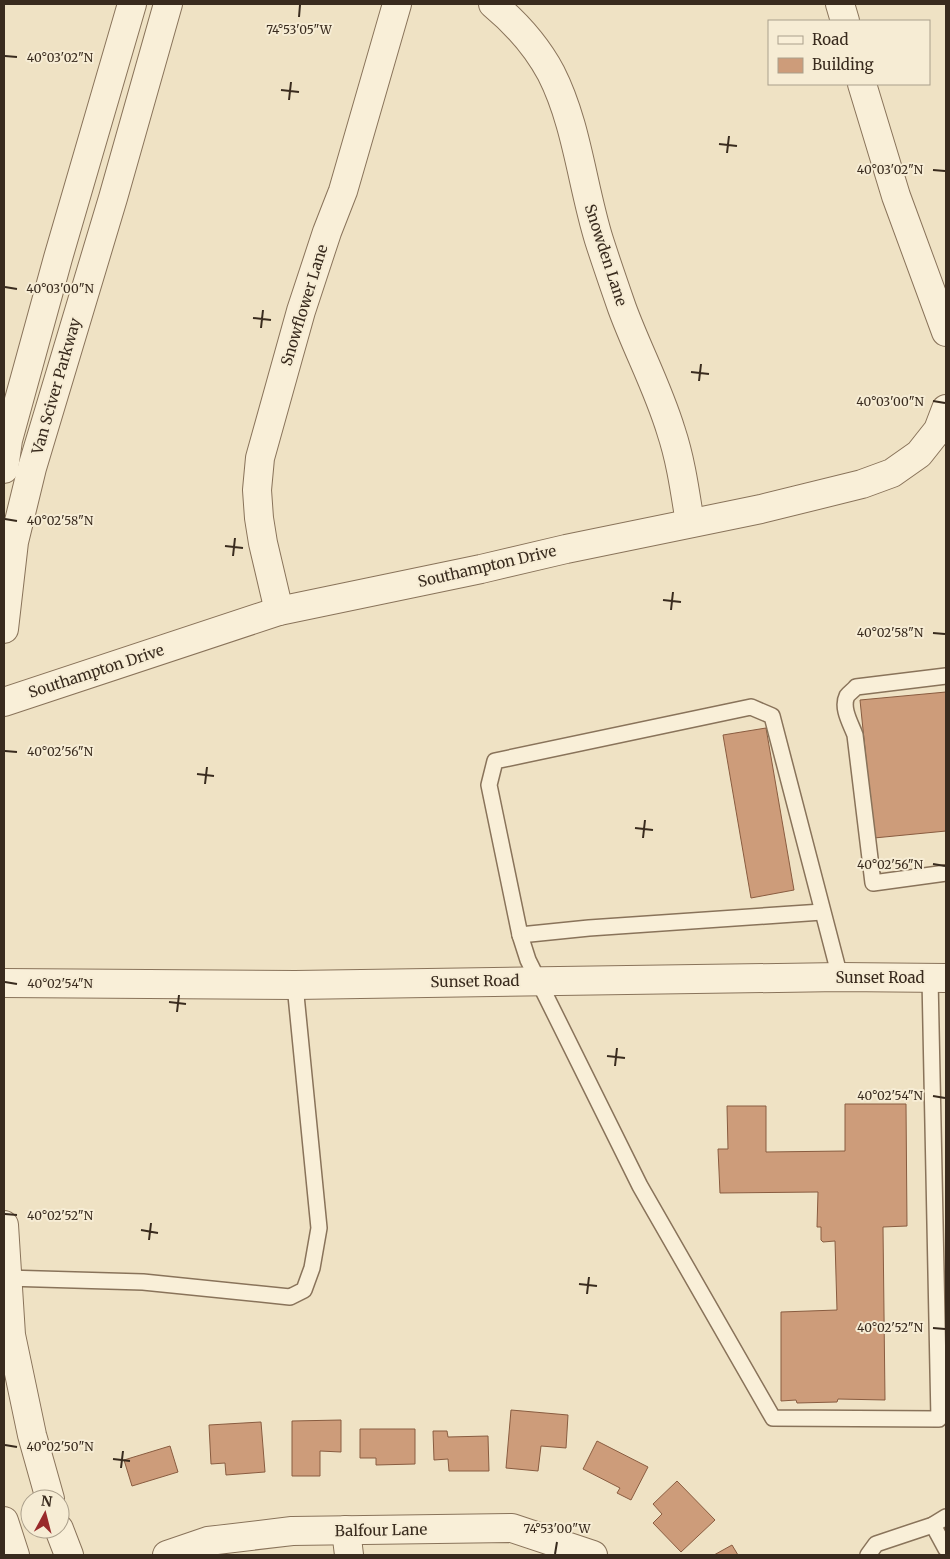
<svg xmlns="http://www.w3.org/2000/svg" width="950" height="1559" font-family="Merriweather,serif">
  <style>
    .building { fill: #cd9c7a; stroke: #895c40 }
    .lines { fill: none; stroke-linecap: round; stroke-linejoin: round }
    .service-casing { stroke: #89735a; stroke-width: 18 }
    .minor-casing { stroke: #89735a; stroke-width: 30 }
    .tertiary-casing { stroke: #89735a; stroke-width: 30 }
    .service { stroke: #f9efd8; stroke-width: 15 }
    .minor { stroke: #f9efd8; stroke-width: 28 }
    .tertiary { stroke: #f9efd8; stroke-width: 28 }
    .ticks { fill: none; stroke: #392b1e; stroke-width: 2 }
    .labels { text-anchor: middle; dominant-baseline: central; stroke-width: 4; stroke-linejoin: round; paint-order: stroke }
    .street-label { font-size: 15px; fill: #392b1e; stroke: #f6ecd4 }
    .ticks-label { font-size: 12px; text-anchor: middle; fill: #392b1e; stroke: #f6ecd4; stroke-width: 4; stroke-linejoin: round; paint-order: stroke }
  </style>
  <rect width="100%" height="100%" fill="#efe2c4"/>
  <g class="building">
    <polygon points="946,692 946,831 874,838 860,700"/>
    <polygon points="766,728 794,890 751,898 723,735"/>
    <polygon points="845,1104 906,1104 907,1226 883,1227 885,1400 838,1399 837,1402 797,1403 796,1400 781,1401 781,1312 837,1310 835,1241 823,1242 821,1240 821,1227 817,1227 818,1192 720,1193 718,1149 728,1149 727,1106 766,1106 766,1152 845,1151"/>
    <polygon points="511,1410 568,1415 566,1448 541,1446 538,1471 506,1468"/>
    <polygon points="341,1420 341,1452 320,1451 320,1476 292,1476 292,1421"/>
    <polygon points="261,1422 265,1472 226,1475 225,1463 211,1464 209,1425"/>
    <polygon points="360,1429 415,1429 415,1464 376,1465 376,1458 360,1458"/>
    <polygon points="433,1431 447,1431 448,1437 488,1436 489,1471 449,1471 448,1459 434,1460"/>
    <polygon points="597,1441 648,1467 631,1500 617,1493 620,1488 583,1469"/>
    <polygon points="170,1446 178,1472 132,1486 124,1460"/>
    <polygon points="677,1481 715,1520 681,1552 653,1523 662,1514 653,1504"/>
    <polygon points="732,1545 738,1555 714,1555"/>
  </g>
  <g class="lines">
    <defs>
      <g id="service">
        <path d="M946,676L856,687C854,690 849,693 847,696C841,708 851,724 855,735L873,883L946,873"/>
        <polyline points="520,935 589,928 822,912"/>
        <polyline points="840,977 772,716 751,707 495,761 489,785 520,935 528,960 640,1186 773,1418 939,1419 930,978"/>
        <polyline points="6,1278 143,1282 290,1297 304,1290 312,1268 319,1228 295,985"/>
        <polyline points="933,1525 946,1549"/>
        <polyline points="868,1555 876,1544 933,1525 946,1517"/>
      </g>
      <g id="minor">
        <path d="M493,4C517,24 536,45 551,73C577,124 582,185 599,240C606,262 614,285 622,308C637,349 658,388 671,431C681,461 685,492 690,523"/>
        <polyline points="840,4 845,21"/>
        <polyline points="862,84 896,196 946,332"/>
        <polyline points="279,611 263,543 259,518 257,490 260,458 301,311 327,232 343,191 397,4"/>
        <polyline points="4,702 279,611 481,569 566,549 761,509 862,484 892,473 919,454 938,430 946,409"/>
        <polyline points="346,1530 349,1555"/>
        <polyline points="167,1555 208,1541 292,1531 512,1528 593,1555"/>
      </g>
      <g id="tertiary">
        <polyline points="4,469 8,440 58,258 132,4"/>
        <polyline points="4,629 14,542 32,468 113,198 168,4"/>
        <polyline points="4,983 295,985 840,977 946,978"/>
        <polyline points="4,1225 11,1335 32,1435 50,1499"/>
        <polyline points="4,1521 15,1555"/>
        <polyline points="59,1529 69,1555"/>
      </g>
    </defs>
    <use href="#service" class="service-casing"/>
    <use href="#minor" class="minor-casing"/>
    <use href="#tertiary" class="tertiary-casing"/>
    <use href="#service" class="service"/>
    <use href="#minor" class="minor"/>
    <use href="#tertiary" class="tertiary"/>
  </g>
  <path class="ticks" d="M299,17L300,5M5,56L17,57M281,90L299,92M289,100L291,82M719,144L737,146M727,153L729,136M933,170L945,171M5,287L17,289M253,318L271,320M261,328L263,310M691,372L709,374M699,381L701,364M933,401L945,403M5,519L17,521M225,546L243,548M233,556L235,538M663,600L681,602M671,610L673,592M933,633L945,634M5,751L17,752M197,774L214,776M205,784L207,767M635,828L653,830M643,838L645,820M933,864L945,866M5,982L17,984M169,1002L186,1004M177,1012L179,995M607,1056L625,1058M615,1066L617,1048M933,1096L945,1098M5,1214L17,1215M141,1230L158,1233M149,1240L151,1223M579,1284L597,1286M587,1294L589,1277M933,1328L945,1329M5,1445L17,1447M113,1459L130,1461M121,1468L123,1451M555,1554L557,1542"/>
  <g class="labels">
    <g class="street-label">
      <text transform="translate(606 255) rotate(72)">Snowden Lane</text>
      <text transform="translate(304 305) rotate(-73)">Snowflower Lane</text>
      <text transform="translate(56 386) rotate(-74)">Van Sciver Parkway</text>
      <text transform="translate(487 566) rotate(-13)">Southampton Drive</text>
      <text transform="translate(96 671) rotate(-18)">Southampton Drive</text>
      <text x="880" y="977">Sunset Road</text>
      <text transform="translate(475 981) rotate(-1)">Sunset Road</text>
      <text transform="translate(381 1530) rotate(-1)">Balfour Lane</text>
    </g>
  </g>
  <g class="ticks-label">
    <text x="299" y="34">74°53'05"W</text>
    <text x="60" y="62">40°03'02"N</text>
    <text x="890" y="174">40°03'02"N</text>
    <text x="60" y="293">40°03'00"N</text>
    <text x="890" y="406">40°03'00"N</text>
    <text x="60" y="525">40°02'58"N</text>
    <text x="890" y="637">40°02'58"N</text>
    <text x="60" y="756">40°02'56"N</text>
    <text x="890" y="869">40°02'56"N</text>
    <text x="60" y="988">40°02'54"N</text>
    <text x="890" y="1100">40°02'54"N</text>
    <text x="60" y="1220">40°02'52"N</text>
    <text x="890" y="1332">40°02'52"N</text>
    <text x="60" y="1451">40°02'50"N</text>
    <text x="557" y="1533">74°53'00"W</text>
  </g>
  <rect width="950" height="1559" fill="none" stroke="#392b1e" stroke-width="10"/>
  <rect x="768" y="20" width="162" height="65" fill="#f6ecd4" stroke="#aa9f8b"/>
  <rect x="778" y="36" width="25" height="8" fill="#f9efd8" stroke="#aa9f8b"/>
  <text x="812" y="45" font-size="15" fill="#392b1e">Road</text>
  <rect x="778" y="58" width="25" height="15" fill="#cd9c7a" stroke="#aa9f8b"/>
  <text x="812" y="70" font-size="15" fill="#392b1e">Building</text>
  <g transform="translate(45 1514) rotate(7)"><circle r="24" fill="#f6ecd4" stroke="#aa9f8b"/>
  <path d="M0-4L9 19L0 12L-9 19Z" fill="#992a2b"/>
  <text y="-8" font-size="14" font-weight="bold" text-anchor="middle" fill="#392b1e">N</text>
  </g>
</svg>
